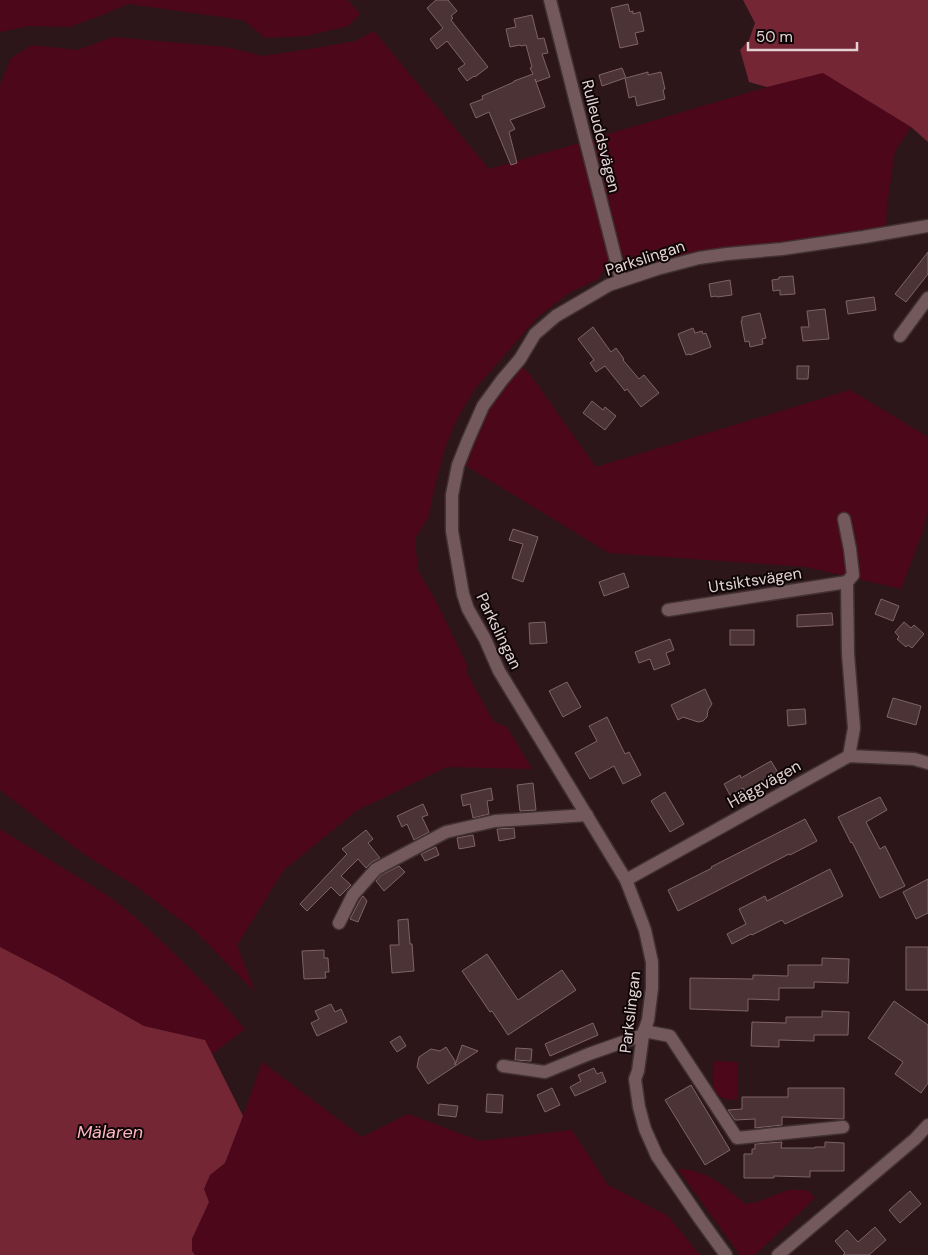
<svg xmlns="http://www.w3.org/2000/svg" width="928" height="1255" font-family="'DM Sans',sans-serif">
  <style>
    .green { fill: #4c071a }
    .water { fill: #742635 }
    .building { fill: #4c3436; stroke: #7f6366 }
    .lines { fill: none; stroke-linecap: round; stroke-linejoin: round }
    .minor-casing { stroke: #413132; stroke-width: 15 }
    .minor { stroke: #74595c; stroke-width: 12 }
    .labels { text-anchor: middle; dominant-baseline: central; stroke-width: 4; stroke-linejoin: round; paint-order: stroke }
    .street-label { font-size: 16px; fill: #e2d2d3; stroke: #0e0506 }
    .water-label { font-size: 18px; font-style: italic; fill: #fdb5bd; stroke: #0e0506 }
  </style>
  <rect width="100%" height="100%" fill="#2c1619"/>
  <g class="green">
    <polygon points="0,0 348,0 360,14 348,26 307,36 265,38 243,20 128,4 102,15 69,27 29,26 0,32"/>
    <polygon points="374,31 489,169 579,143 610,261 598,279 569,293 538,317 474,390 456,421 445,448 433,494 429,516 415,539 418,570 438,605 468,667 466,672 494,722 507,727 532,769 447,767 356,811 284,870 237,945 255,992 195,931 137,887 85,855 0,790 0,85 11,58 32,45 77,50 113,37 226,47 263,56 303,50 356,41"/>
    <polygon points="823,72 911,127 895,151 887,206 886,229 769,244 648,269 626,264 619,246 591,139 767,87"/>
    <polygon points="519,365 529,373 596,467 850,390 928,437 928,510 923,531 901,589 806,567 609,553 463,464 485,412"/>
    <path d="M0,829L110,897C128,910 144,925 160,940C190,968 219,998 245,1029L212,1054L204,1040L144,1026L56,976L0,947Z"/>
    <path d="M713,1061L737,1062L738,1099C729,1101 717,1099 714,1089C712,1082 713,1069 713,1061Z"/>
    <polygon points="262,1062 362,1137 408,1114 480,1141 572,1130 608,1185 668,1216 700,1255 195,1255 192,1251 192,1240 209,1202 204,1189 210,1175 225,1163 243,1116"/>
    <path d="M678,1169C706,1169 726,1187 745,1204L757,1202L788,1190H807L815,1198L755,1255H740Z"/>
  </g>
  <g class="water">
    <polygon points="743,0 928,0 928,142 911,127 823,73 767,87 749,82 740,50 749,40 755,23"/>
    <polygon points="0,947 56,976 144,1026 205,1040 243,1116 225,1163 210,1175 204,1189 209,1202 192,1239 192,1251 195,1255 0,1255"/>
  </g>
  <g class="building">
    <polygon points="436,0 448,0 457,11 451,16 453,18 451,20 488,67 475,77 474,76 467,81 458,69 465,64 447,41 437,49 430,39 443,28 427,8"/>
    <polygon points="628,4 630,12 633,11 633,14 640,12 644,31 635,33 638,44 620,48 611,8"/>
    <polygon points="532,15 538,39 544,38 548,53 542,54 550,77 536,82 535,79 545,107 510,120 515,129 509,132 517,163 511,165 489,112 476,118 470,104 483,99 482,96 514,82 514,81 533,74 530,68 532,67 526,45 521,46 520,45 510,47 506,29 516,27 514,19"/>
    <polygon points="622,68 626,78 648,72 648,75 661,72 665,89 663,90 665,99 637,106 635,96 629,98 625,78 602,86 599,75"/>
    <polygon points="928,252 928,274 906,302 895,294"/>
    <polygon points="793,276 795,294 780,295 780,290 773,291 772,280 779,279 779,277"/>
    <polygon points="730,280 732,295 717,297 716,296 711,297 709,284"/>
    <polygon points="874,297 876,310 848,314 846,301"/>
    <polygon points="825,309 829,339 803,341 801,327 809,327 807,311"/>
    <polygon points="760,313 766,338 762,339 763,344 750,347 749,341 745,342 741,321 742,321 742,317"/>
    <polygon points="593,327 611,352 616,348 624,359 623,360 639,379 644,375 659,393 641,407 627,389 625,391 605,366 596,372 590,363 594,360 578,339"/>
    <polygon points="693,328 695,333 702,331 703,334 706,333 711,347 690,355 690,354 686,355 678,334"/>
    <polygon points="797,366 809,366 808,379 797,379"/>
    <polygon points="592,401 603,410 605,407 616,416 605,430 583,413"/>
    <polygon points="513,529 538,537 523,582 512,578 523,544 509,540"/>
    <polygon points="624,573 629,587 604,596 599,582"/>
    <polygon points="881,599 899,606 893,621 875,614"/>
    <polygon points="832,613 833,625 797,627 797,615"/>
    <polygon points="545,622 547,643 530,644 529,623"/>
    <polygon points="904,622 911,628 914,625 924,634 912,648 908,645 906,647 897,639 899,637 895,632"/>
    <rect x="730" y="630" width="24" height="15"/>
    <polygon points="670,639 674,650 666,653 670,664 654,670 650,659 639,663 635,652"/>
    <polygon points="567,682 581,707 563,717 549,691"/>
    <polygon points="705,689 712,704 708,710 707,717 703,721 698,722 683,717 678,720 671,705"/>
    <polygon points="893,698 921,706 916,725 887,717"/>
    <polygon points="805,709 806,724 788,726 787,710"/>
    <polygon points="607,717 625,754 629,752 641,775 623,784 614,766 590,779 575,753 597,741 589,726"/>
    <polygon points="771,761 780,776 748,795 743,788 730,795 724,784 740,775 741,778"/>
    <polygon points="533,783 536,810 520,811 517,785"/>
    <polygon points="491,788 493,800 487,801 489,814 473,818 470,804 463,806 461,795"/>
    <polygon points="665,792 684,824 670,832 651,801"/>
    <polygon points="880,797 887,810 866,822 880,849 885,846 905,886 880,898 852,842 851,843 838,817"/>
    <polygon points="423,804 428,815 422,817 429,832 414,840 407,824 402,827 397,816"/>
    <polygon points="805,819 817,841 790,855 789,854 678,911 668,890 712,868 711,867"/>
    <polygon points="514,828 515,838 499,841 497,829"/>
    <polygon points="366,830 373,839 368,843 380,858 372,862 366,868 358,859 341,876 351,885 340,896 331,887 307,911 300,904 347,854 342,849"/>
    <polygon points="473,835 475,846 459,849 457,838"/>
    <polygon points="436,847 439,855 425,861 421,854"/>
    <polygon points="399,866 405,872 384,891 376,881 381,875"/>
    <polygon points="830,869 843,896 785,924 782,920 752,935 751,934 732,944 727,934 746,924 739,909 765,896 767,901"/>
    <polygon points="928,879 928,913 916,919 903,892"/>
    <polygon points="363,896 367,901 358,922 350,919 360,900"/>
    <polygon points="408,919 410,944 412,944 414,971 392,973 390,945 399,945 398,920"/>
    <rect x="906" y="947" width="22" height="43"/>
    <polygon points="324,950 324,958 328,958 329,972 325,972 326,978 304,979 302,951"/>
    <polygon points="487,954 518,1000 562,970 576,990 508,1035 492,1011 490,1012 462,971"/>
    <polygon points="822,958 849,959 848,983 814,982 814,988 779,988 779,1000 748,999 748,1011 690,1009 690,978 753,979 753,975 788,976 788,965 822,965"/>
    <polygon points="894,1001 928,1025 928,1083 921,1093 895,1074 903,1062 868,1038"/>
    <polygon points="331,1004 335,1012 341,1009 347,1022 317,1036 311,1023 319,1019 315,1011"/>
    <polygon points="822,1011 849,1012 848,1035 814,1035 814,1041 779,1040 779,1047 751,1046 752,1022 786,1023 786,1017 822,1017"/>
    <polygon points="593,1023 598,1035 550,1056 545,1044"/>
    <polygon points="400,1036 406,1046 397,1052 390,1042"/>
    <polygon points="462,1045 478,1051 428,1084 417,1067 419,1057 431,1049 440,1051 446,1047 455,1061 455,1065"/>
    <polygon points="516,1048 532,1049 531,1061 515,1060"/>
    <polygon points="594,1068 597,1074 602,1072 606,1082 575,1096 570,1087 581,1081 578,1075"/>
    <polygon points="691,1085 730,1150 705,1165 665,1100"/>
    <polygon points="552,1088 560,1105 545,1112 537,1095"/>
    <polygon points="788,1088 844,1088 844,1119 782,1117 782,1125 755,1128 755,1119 735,1120 728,1110 742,1109 742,1097 788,1097"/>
    <polygon points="487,1094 503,1095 502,1113 486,1112"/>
    <polygon points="439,1104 458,1106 456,1117 438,1115"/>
    <polygon points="782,1142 781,1148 815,1148 815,1147 825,1147 825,1142 844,1143 844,1171 810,1171 810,1177 774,1176 774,1178 744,1178 744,1154 752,1154 752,1149 755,1149 755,1144"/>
    <polygon points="910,1191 921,1204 900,1223 889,1210"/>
    <polygon points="875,1227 886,1240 869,1255 843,1255 845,1253 835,1241 847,1230 858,1242"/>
  </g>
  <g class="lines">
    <defs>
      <g id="minor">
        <polyline points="550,0 621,280"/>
        <polyline points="900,336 928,298"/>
        <polyline points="844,519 850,549 853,575 847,582 848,654 854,728 849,756"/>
        <polyline points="668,610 847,582"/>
        <polyline points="626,880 849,756 914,759 928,763"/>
        <polyline points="339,923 353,895 376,869 446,832 495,821 587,815"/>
        <polyline points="644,1031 670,1036 737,1138 843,1127"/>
        <polyline points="503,1066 545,1072 589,1054 643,1035"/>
        <polyline points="726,1255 700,1219 657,1156 645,1129 639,1107 635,1079 638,1071 643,1035 648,1020 652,988 652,962 645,930 636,906 626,880 499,671 485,639 468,609 463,594 452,531 452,495 458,465 468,440 483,406 502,380 520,359 535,334 556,316 609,285 657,269 699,258 727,254 782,249 864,237 928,226"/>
        <polyline points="778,1255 915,1139 928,1125"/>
      </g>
    </defs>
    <use href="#minor" class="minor-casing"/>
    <use href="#minor" class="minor"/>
  </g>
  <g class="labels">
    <g class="street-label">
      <text transform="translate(601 136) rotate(76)">Rulleuddsvägen</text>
      <text transform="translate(645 258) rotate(-18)">Parkslingan</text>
      <text transform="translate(755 580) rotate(-9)">Utsiktsvägen</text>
      <text transform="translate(499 631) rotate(64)">Parkslingan</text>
      <text transform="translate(764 784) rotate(-29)">Häggvägen</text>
      <text transform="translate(630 1012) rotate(-83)">Parkslingan</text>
    </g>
    <g class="water-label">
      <text x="110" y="1132">Mälaren</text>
    </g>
  </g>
  <path d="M748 42v8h109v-8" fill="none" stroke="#e2d2d3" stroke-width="2.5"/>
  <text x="756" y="42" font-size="15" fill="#e2d2d3" stroke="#0e0506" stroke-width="4" paint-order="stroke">50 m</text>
</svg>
